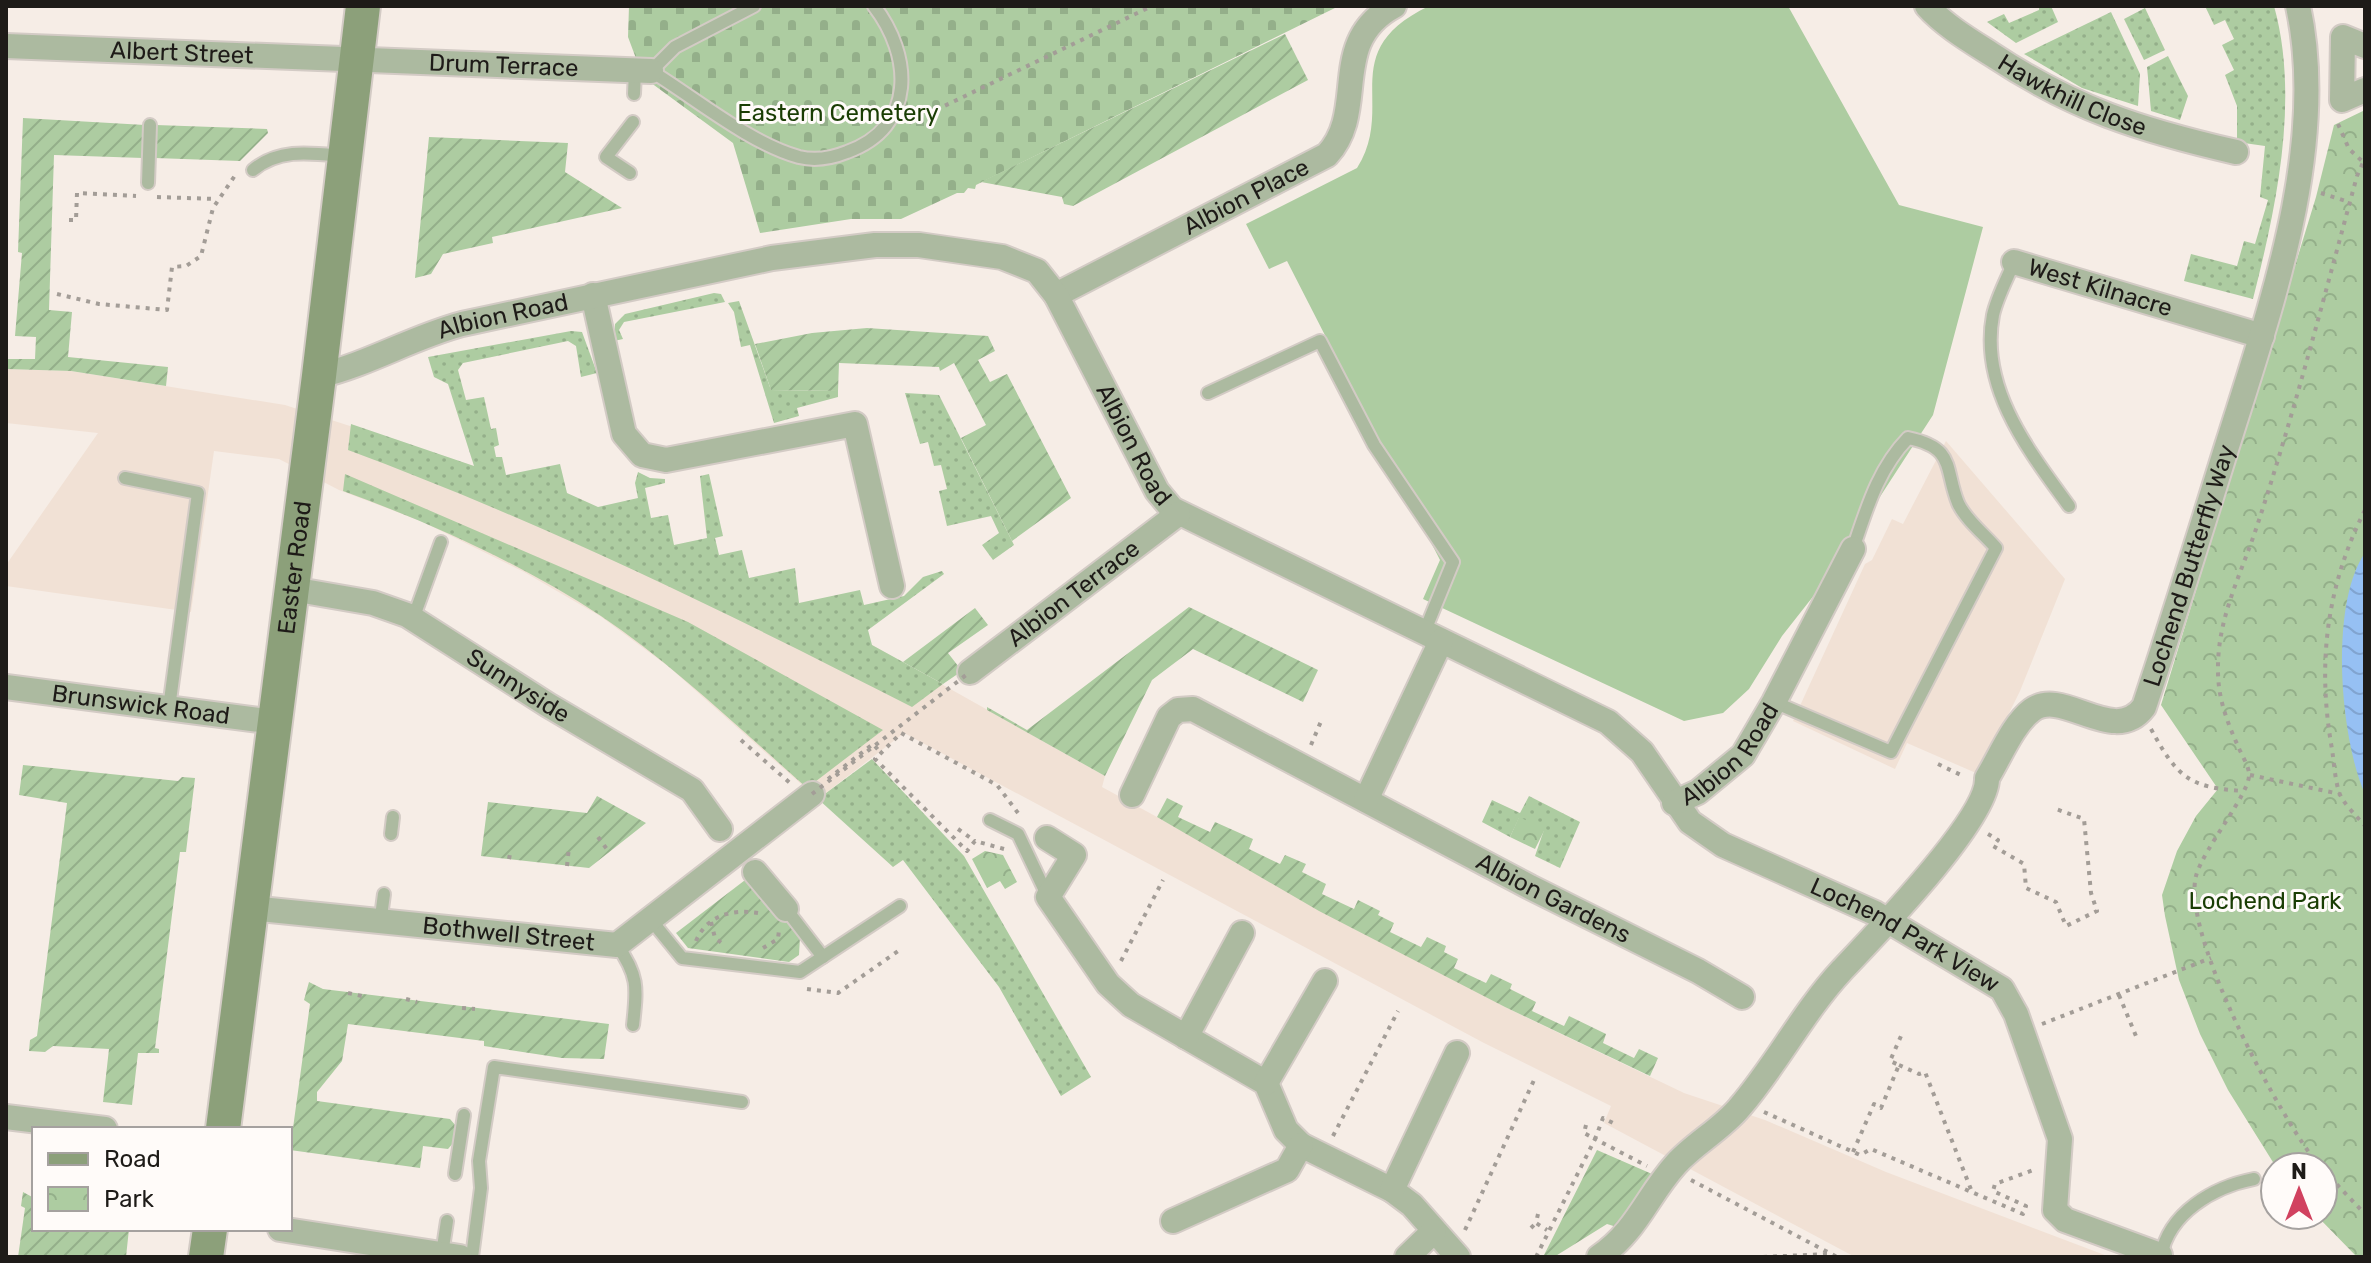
<svg xmlns="http://www.w3.org/2000/svg" width="2371" height="1263" font-family="Rubik,sans-serif">
  <style>
    .built { fill: #f1e1d5 }
    .grass { fill: url(#grass-dots) }
    .cemetery { fill: url(#cemetery-stones) }
    .park { fill: url(#park-crowns) }
    .garden { fill: url(#garden-furrows) }
    .pitch { fill: #adcca1 }
    .water { fill: url(#water-waves) }
    .lines { fill: none; stroke-linecap: round; stroke-linejoin: round }
    .lane-casing { stroke: #d3cbc5; stroke-width: 16 }
    .street-casing { stroke: #d3cbc5; stroke-width: 28 }
    .secondary-casing { stroke: #d3cbc5; stroke-width: 38 }
    .path { stroke: #a39d97; stroke-width: 4; stroke-dasharray: 4 6; stroke-linecap: butt }
    .lane { stroke: #acbaa0; stroke-width: 12 }
    .street { stroke: #acbaa0; stroke-width: 24 }
    .secondary { stroke: #8ca07a; stroke-width: 34 }
    .path-bridge { stroke: #a39d97; stroke-width: 4; stroke-dasharray: 4 6; stroke-linecap: butt }
    .labels { text-anchor: middle; dominant-baseline: central; stroke-width: 6; stroke-linejoin: round; paint-order: stroke }
    .street-label { font-size: 24px; fill: #1e1b18; stroke: #fffbf9 }
    .park-label { font-size: 24px; fill: #1a3d04; stroke: #fffbf9 }
  </style>
  <defs>
    <pattern id="grass-dots" width="8" height="8" patternUnits="userSpaceOnUse" patternTransform="scale(2)"><rect width="8" height="8" fill="#adcca1"/><path d="M2 2h.1M6 6h.1" fill="none" stroke="#94af8a" stroke-width="1.8" stroke-linecap="round"/></pattern>
    <pattern id="cemetery-stones" width="16" height="16" patternUnits="userSpaceOnUse" patternTransform="scale(2)"><rect width="16" height="16" fill="#adcca1"/><path d="M2 7V4a2 2 0 0 1 4 0v3zM10 15v-3a2 2 0 0 1 4 0v3z" fill="#94af8a"/></pattern>
    <pattern id="park-crowns" width="20" height="18" patternUnits="userSpaceOnUse" patternTransform="scale(2)"><rect width="20" height="18" fill="#adcca1"/><path d="M2 6a3 3 0 1 1 6 0M12 15a3 3 0 1 1 6 0" fill="none" stroke="#94af8a"/></pattern>
    <pattern id="garden-furrows" width="10" height="10" patternUnits="userSpaceOnUse" patternTransform="scale(2)"><rect width="10" height="10" fill="#adcca1"/><path d="M-1 1l2-2M0 10L10 0M9 11l2-2" fill="none" stroke="#94af8a"/></pattern>
    <pattern id="water-waves" width="16" height="10" patternUnits="userSpaceOnUse" patternTransform="scale(2)"><rect width="16" height="10" fill="#96c0f3"/><path d="M0 5q4-4 8 0t8 0" fill="none" stroke="#81a4d0"/></pattern>
  </defs>
  <rect width="100%" height="100%" fill="#f6ede6"/>
  <g class="built">
    <polygon points="6,369 71,371 285,405 486,470 872,645 1105,776 1102,787 1505,1007 1684,1093 1765,1120 1886,1172 2110,1257 1855,1257 1604,1123 1611,1106 1484,1043 904,733 818,799 669,667 600,616 524,572 421,521 339,490 279,459 214,451 191,612 6,586 6,565 98,433 6,423"/>
    <polygon points="1946,441 2065,579 2020,691 1984,764 1976,773 1907,743 1895,769 1793,721 1865,564 1872,560 1892,519 1903,524"/>
  </g>
  <g class="grass">
    <polygon points="2039,6 2051,6 2058,22 2016,43 1987,22 2004,14 2009,23 2039,10"/>
    <path d="M2205,6H2274C2300,99 2276,208 2253,299L2184,281L2191,254L2237,266L2244,241L2255,244L2268,200L2260,197L2265,146L2237,142V106L2225,75L2234,70L2222,45L2234,39L2225,20L2214,25Z"/>
    <polygon points="2145,8 2165,50 2144,60 2124,19"/>
    <polygon points="2111,12 2140,74 2138,106 2082,88 2024,54"/>
    <polygon points="2168,56 2188,96 2180,120 2151,111 2147,67"/>
    <polygon points="714,293 721,294 725,302 624,322 619,330 623,339 614,341 615,324 625,314"/>
    <polygon points="739,301 771,390 838,391 838,397 797,408 799,416 774,423 750,345 741,347 734,312 728,303"/>
    <path d="M571,331L582,332L597,373L581,377L576,346L568,341L463,363L458,370L466,400L484,397L491,429L496,428L499,445L494,447L496,457H502L506,475L560,464L567,493L598,507L638,498L635,483L638,472L650,478L665,479V483L645,488L651,518L668,515L674,545L707,538L700,476L709,474L723,536L715,538L719,555L742,550L749,578L795,568L799,603L860,590L864,605L904,596L923,577L942,571L944,574L868,630L872,645L943,684L912,707C728,613 542,522 348,450L351,424L474,466L448,384L434,377L428,357Z"/>
    <polygon points="905,393 939,395 1014,545 993,560 982,545 999,533 991,516 947,526 939,491 947,489 941,465 934,466 928,442 920,444"/>
    <path d="M345,474L688,622L883,730L807,788C740,729 675,666 601,616C522,564 431,523 343,491Z"/>
    <polygon points="872,759 964,856 1091,1077 1061,1096 999,987 903,860 893,867 818,799"/>
    <polygon points="1529,796 1580,822 1560,868 1535,856 1544,830 1519,818 1510,837 1482,822 1492,800 1520,813"/>
  </g>
  <polygon class="cemetery" points="629,6 1339,6 976,185 975,189 968,188 964,193 957,193 901,219 851,219 760,233 733,143 643,77 628,37"/>
  <g class="park">
    <polygon points="2365,110 2365,1257 2357,1257 2316,1215 2323,1215 2323,1167 2276,1167 2228,1090 2200,1034 2179,980 2165,916 2162,895 2177,851 2196,816 2218,789 2161,705 2316,197 2334,125"/>
    <polygon points="1519,817 1545,829 1535,849 1510,837"/>
    <polygon points="985,851 1003,855 1017,882 1005,889 1000,881 987,888 972,859"/>
  </g>
  <g class="garden">
    <polygon points="1285,34 1308,80 1073,206 1064,204 1062,197 981,182"/>
    <polygon points="23,118 145,125 143,158 54,155 49,310 72,312 68,357 168,367 166,386 71,371 6,369 6,359 35,359 36,337 15,336 22,253 18,252"/>
    <polygon points="156,125 267,129 268,133 240,161 155,158"/>
    <polygon points="429,137 568,143 565,172 622,208 492,237 493,243 443,254 431,274 415,278"/>
    <polygon points="867,328 988,336 995,351 978,360 990,382 1007,374 1071,498 1012,541 961,438 986,425 954,363 940,371 939,367 839,363 838,391 771,390 755,344 812,333"/>
    <polygon points="1189,607 1318,670 1303,702 1193,649 1152,680 1105,776 987,710 987,707 1027,730"/>
    <polygon points="975,608 988,625 948,653 962,671 943,684 903,662"/>
    <polygon points="23,765 178,781 182,777 195,778 186,852 180,852 155,1048 159,1049 159,1053 138,1053 132,1105 103,1102 109,1049 53,1046 45,1052 29,1051 30,1040 37,1036 67,803 19,795"/>
    <polygon points="597,796 646,823 589,868 481,856 488,802 587,813"/>
    <polygon points="1167,798 1183,806 1178,817 1210,832 1215,822 1253,839 1249,849 1280,864 1285,855 1306,864 1302,872 1326,884 1322,894 1354,909 1358,900 1380,911 1378,915 1394,923 1390,932 1421,947 1427,937 1446,946 1444,952 1458,959 1454,968 1486,983 1491,974 1512,984 1510,989 1536,1002 1532,1011 1564,1026 1569,1016 1606,1034 1603,1043 1634,1058 1639,1049 1658,1058 1650,1076 1505,1007 1319,911 1157,817"/>
    <polygon points="749,877 800,937 799,955 789,962 688,948 676,933"/>
    <polygon points="309,982 323,989 609,1024 604,1059 562,1058 484,1046 484,1041 348,1024 342,1061 317,1092 317,1101 450,1119 456,1126 454,1142 448,1149 423,1146 420,1168 290,1150 310,1004 304,1000"/>
    <polygon points="1597,1150 1652,1174 1620,1228 1607,1224 1554,1257 1543,1257"/>
    <polygon points="23,1192 34,1198 34,1229 129,1229 126,1257 18,1257 25,1208 21,1206"/>
  </g>
  <path class="pitch" d="M1429,6H1788L1899,205L1983,227L1933,415L1826,580L1782,636L1749,689L1723,713L1684,721L1423,599L1440,560L1287,261L1269,269L1246,224L1357,168C1397,105 1334,52 1429,6Z"/>
  <path class="water" d="M2365,553V794C2340,739 2329,604 2365,553Z"/>
  <g class="lines">
    <defs>
      <g id="lane">
        <path d="M754,6L675,47L651,71C695,98 749,143 799,157C815,161 832,158 847,152C917,127 912,55 874,6"/>
        <polyline points="634,94 635,70"/>
        <path d="M253,170C279,148 311,153 343,156"/>
        <polyline points="630,173 606,157 633,122"/>
        <polyline points="148,183 150,125"/>
        <path d="M2014,262C2007,279 1997,297 1993,315C1979,388 2029,451 2069,506"/>
        <polyline points="1208,393 1320,341 1374,445 1453,562 1424,633"/>
        <polyline points="125,478 198,493 169,708"/>
        <polyline points="413,619 441,542"/>
        <path d="M1774,702L1891,752L1996,548C1985,535 1965,519 1958,503C1944,468 1956,448 1908,438C1878,469 1867,508 1853,549"/>
        <polyline points="990,820 1018,834 1048,897"/>
        <polyline points="391,834 393,817"/>
        <polyline points="786,909 823,957"/>
        <polyline points="651,920 682,958 800,972 900,906"/>
        <polyline points="380,924 384,894"/>
        <path d="M617,945C639,976 637,988 633,1025"/>
        <polyline points="455,1174 464,1115"/>
        <polyline points="442,1254 447,1221"/>
        <path d="M2161,1256C2169,1213 2213,1187 2254,1179"/>
        <polyline points="472,1257 481,1188 479,1161 494,1067 742,1102"/>
      </g>
      <g id="street">
        <path id="s1" d="M1927,6C1944,25 1969,40 1991,54C2074,109 2140,130 2236,152"/>
        <path id="s2" d="M6,46L651,71"/>
        <polyline points="2365,46 2343,37 2342,100 2365,90"/>
        <path id="s3" d="M2014,262L2262,336"/>
        <polyline points="593,295 624,434 642,455 666,460 855,424 892,586"/>
        <path id="s4" d="M1056,295L1327,155C1369,110 1327,42 1394,6"/>
        <path id="s5" d="M319,376C369,364 413,337 462,324L772,258L875,245H919L1002,257L1037,271L1056,295L1157,491L1172,509L1608,722L1642,752L1690,822L1723,845L1875,913L2002,989L2016,1014L2060,1139L2055,1210L2065,1220L2160,1255"/>
        <path id="s6" d="M292,589L373,603L407,615L548,705L692,790L720,829"/>
        <path id="s7" d="M970,672L1178,514"/>
        <path id="s8" d="M6,687L275,722"/>
        <path id="s9" d="M1132,795L1169,717L1178,710L1193,709L1530,887L1698,971L1742,997"/>
        <polyline points="1366,800 1441,641"/>
        <path id="s10" d="M1674,803L1698,792L1743,755L1774,702L1853,549"/>
        <polyline points="1047,838 1074,855 1048,897 1108,984 1131,1005 1266,1083 1286,1130 1301,1145 1392,1190 1412,1205 1458,1257"/>
        <polyline points="755,872 786,909"/>
        <path id="s11" d="M250,908L617,945L812,794"/>
        <polyline points="1186,1037 1242,933"/>
        <polyline points="1266,1083 1325,981"/>
        <polyline points="6,1117 105,1129"/>
        <polyline points="1392,1190 1457,1053"/>
        <polyline points="1173,1221 1287,1170 1301,1145"/>
        <polyline points="280,1229 460,1257"/>
        <polyline points="1407,1257 1434,1231"/>
        <path id="s12" d="M1599,1257C1637,1231 1647,1196 1676,1164C1695,1143 1722,1129 1740,1107C1777,1064 1803,1012 1842,970C1873,937 1989,818 1987,778C2000,757 2013,724 2032,710C2063,687 2114,747 2144,707C2173,620 2200,533 2227,446C2269,312 2329,147 2298,6"/>
      </g>
      <g id="secondary">
        <path id="s13" d="M223,1129L319,376L363,6"/>
        <polyline points="206,1257 210,1229"/>
      </g>
    </defs>
    <use href="#lane" class="lane-casing"/>
    <use href="#street" class="street-casing"/>
    <use href="#secondary" class="secondary-casing"/>
    <g class="path">
      <polyline points="909,123 1152,6"/>
      <polyline points="2338,124 2349,149 2362,161"/>
      <polyline points="2321,193 2349,202"/>
      <polyline points="157,197 216,199"/>
      <polyline points="69,220 76,220 77,193 136,196"/>
      <polyline points="57,294 99,304 167,310 172,267 186,266 201,256 213,208 236,174"/>
      <path d="M2365,510C2326,587 2317,665 2332,749C2334,763 2335,779 2339,792C2343,804 2357,816 2365,826"/>
      <path d="M2151,729C2177,777 2189,788 2244,791"/>
      <polyline points="741,740 790,783"/>
      <polyline points="1311,745 1322,719"/>
      <polyline points="1938,764 1965,777"/>
      <polyline points="2250,775 2340,794"/>
      <polyline points="828,779 873,744 881,753"/>
      <polyline points="958,829 975,841"/>
      <polyline points="1988,834 1998,840 1993,846 2024,864 2026,888 2056,902 2066,926 2097,911 2091,893 2084,819 2056,809"/>
      <polyline points="598,837 609,852"/>
      <polyline points="1004,849 975,841 967,851 875,759 901,733 997,785 1018,813"/>
      <polyline points="509,859 510,854"/>
      <polyline points="567,866 569,847"/>
      <polyline points="711,922 715,938 723,944"/>
      <path d="M696,941C707,915 732,909 758,913"/>
      <polyline points="763,948 778,939 779,930"/>
      <polyline points="1121,961 1163,880"/>
      <polyline points="807,989 838,993 901,949"/>
      <polyline points="348,993 362,996"/>
      <polyline points="2119,995 2136,1036"/>
      <polyline points="406,999 417,1002"/>
      <polyline points="462,1008 475,1009"/>
      <polyline points="2042,1024 2211,958"/>
      <polyline points="1899,1065 1919,1074 1925,1072 1972,1192"/>
      <polyline points="1764,1112 1860,1155 1871,1149 2023,1214 2026,1206 1993,1191 1995,1184 2036,1169"/>
      <polyline points="1586,1125 1584,1133 1595,1139 1603,1118 1615,1124"/>
      <polyline points="1333,1136 1398,1011"/>
      <polyline points="1853,1152 1874,1104 1881,1108 1899,1065 1890,1061 1901,1036"/>
      <path d="M2320,1167C2281,1120 2181,935 2196,876C2203,849 2251,792 2249,774C2249,766 2241,754 2238,746C2227,722 2218,698 2218,671C2217,618 2241,575 2257,526C2295,411 2325,293 2357,176L2365,158"/>
      <polyline points="2323,1170 2365,1214"/>
      <polyline points="1691,1180 1837,1257"/>
      <polyline points="1538,1214 1536,1223 1547,1230"/>
      <polyline points="1531,1228 1536,1223"/>
      <polyline points="1465,1230 1535,1078"/>
      <polyline points="1520,1257 1521,1257"/>
      <polyline points="1536,1257 1595,1139 1647,1166"/>
      <polyline points="1763,1257 1827,1254"/>
    </g>
    <use href="#lane" class="lane"/>
    <use href="#street" class="street"/>
    <use href="#secondary" class="secondary"/>
    <polyline class="path-bridge" points="812,794 970,672"/>
  </g>
  <g class="labels">
    <g class="street-label">
      <text stroke="none"><textPath href="#s2" startOffset="176">Albert Street</textPath></text>
      <text stroke="none"><textPath href="#s2" startOffset="498">Drum Terrace</textPath></text>
      <text stroke="none"><textPath href="#s1" startOffset="172">Hawkhill Close</textPath></text>
      <text stroke="none"><textPath href="#s4" startOffset="214">Albion Place</textPath></text>
      <text stroke="none"><textPath href="#s3" startOffset="90">West Kilnacre</textPath></text>
      <text stroke="none"><textPath href="#s5" startOffset="194">Albion Road</textPath></text>
      <text stroke="none"><textPath href="#s5" startOffset="938">Albion Road</textPath></text>
      <text stroke="none"><textPath href="#s12" startOffset="972">Lochend Butterfly Way</textPath></text>
      <text stroke="none"><textPath href="#s13" startOffset="566">Easter Road</textPath></text>
      <text stroke="none"><textPath href="#s7" startOffset="130">Albion Terrace</textPath></text>
      <text stroke="none"><textPath href="#s6" startOffset="250">Sunnyside</textPath></text>
      <text stroke="none"><textPath href="#s8" startOffset="136">Brunswick Road</textPath></text>
      <text stroke="none"><textPath href="#s10" startOffset="76">Albion Road</textPath></text>
      <text stroke="none"><textPath href="#s9" startOffset="520">Albion Gardens</textPath></text>
      <text stroke="none"><textPath href="#s11" startOffset="260">Bothwell Street</textPath></text>
      <text stroke="none"><textPath href="#s5" startOffset="1872">Lochend Park View</textPath></text>
    </g>
    <g class="park-label">
      <text x="838" y="113">Eastern Cemetery</text>
      <text x="2265" y="901">Lochend Park</text>
    </g>
  </g>
  <rect width="2371" height="1263" fill="none" stroke="#1e1b18" stroke-width="16"/>
  <rect x="32" y="1127" width="260" height="104" fill="#fffbf9" stroke="#a5a19f" stroke-width="2"/>
  <rect x="48" y="1153" width="40" height="12" fill="#8ca07a" stroke="#a5a19f" stroke-width="2"/>
  <text x="104" y="1167" font-size="24" fill="#1e1b18">Road</text>
  <rect x="48" y="1187" width="40" height="24" fill="url(#park-crowns)" stroke="#a5a19f" stroke-width="2"/>
  <text x="104" y="1207" font-size="24" fill="#1e1b18">Park</text>
  <g transform="translate(2299 1191)"><circle r="38" fill="#fffbf9" stroke="#a5a19f" stroke-width="2"/>
  <path d="M0-6L14 30L0 20L-14 30Z" fill="#d1415f"/>
  <text y="-12" font-size="22" font-weight="bold" text-anchor="middle" fill="#1e1b18">N</text>
  </g>
</svg>
